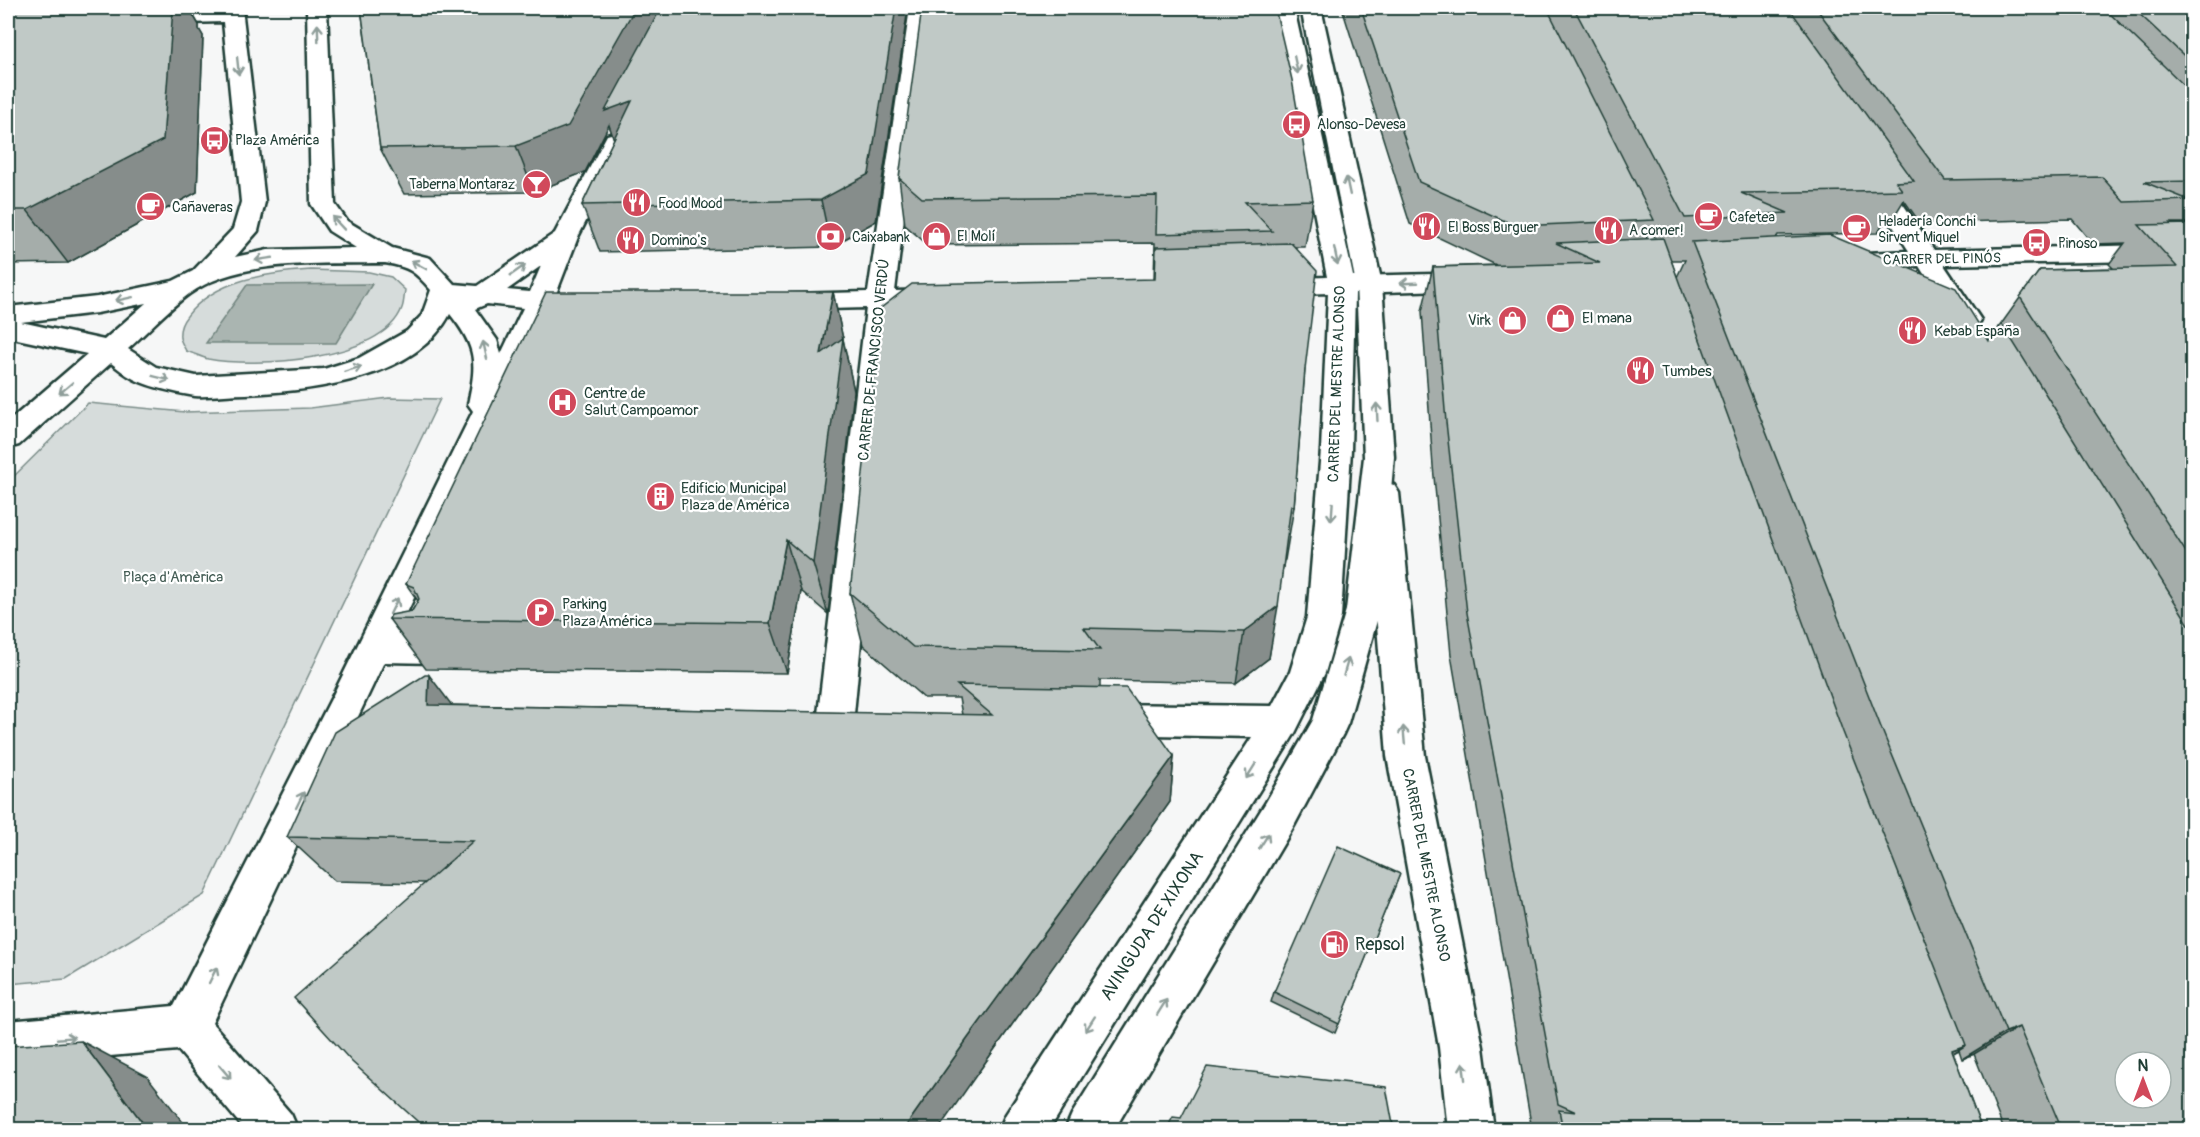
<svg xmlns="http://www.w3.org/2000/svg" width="2200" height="1137" font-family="Pangolin,sans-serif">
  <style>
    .green { fill: #d6dcdb; stroke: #7a8c88; stroke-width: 1.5 }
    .water { fill: #aab5b1; stroke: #72857f; stroke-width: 1.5 }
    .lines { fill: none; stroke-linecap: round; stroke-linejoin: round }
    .minor-casing { stroke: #1f3d34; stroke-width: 5 }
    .major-casing { stroke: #1f3d34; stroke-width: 5 }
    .minor { fill: #fff; fill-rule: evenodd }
    .major { fill: #fff; fill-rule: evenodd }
    .wall { fill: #a5adaa; stroke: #1f3d34; stroke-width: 1.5; fill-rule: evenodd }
    .shaded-wall { fill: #868d8b; stroke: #1f3d34; stroke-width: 1.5 }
    .building { fill: #c0c9c6; stroke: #1f3d34; stroke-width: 1.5; fill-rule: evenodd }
    .oneway { stroke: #8f9e9a }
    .labels { text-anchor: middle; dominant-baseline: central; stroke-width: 4.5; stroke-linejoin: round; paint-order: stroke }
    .far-poi-label { font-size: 14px; fill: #1f3d34; stroke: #fff; text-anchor: start }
    .far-street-label { font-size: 14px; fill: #1f3d34; stroke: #fff }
    .poi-label { font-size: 15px; fill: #1f3d34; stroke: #fff; text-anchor: start }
    .street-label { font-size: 15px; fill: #1f3d34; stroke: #fff }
    .park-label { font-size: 15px; fill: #445d55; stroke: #fff }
    .near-street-label { font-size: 18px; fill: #1f3d34; stroke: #fff }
    .near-poi-label { font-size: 18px; fill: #1f3d34; stroke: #fff; text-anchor: start }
  </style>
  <rect width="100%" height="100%" fill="#f6f7f7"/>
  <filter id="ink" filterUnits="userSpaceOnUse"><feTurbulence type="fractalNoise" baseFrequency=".0167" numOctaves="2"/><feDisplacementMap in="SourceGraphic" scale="12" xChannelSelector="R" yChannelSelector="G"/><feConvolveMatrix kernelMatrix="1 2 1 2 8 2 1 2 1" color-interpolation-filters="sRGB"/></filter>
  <g filter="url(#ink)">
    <g class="green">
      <path d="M311,270L369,272L391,277L405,290C404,296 404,303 402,308C383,361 254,368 208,359C201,357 193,353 186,351C184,347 181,342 180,338C179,329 182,322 187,316C215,279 268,273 311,270Z"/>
      <polygon points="389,398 440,399 204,895 66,979 8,984 8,482 88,403 185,412 310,408"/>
    </g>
    <polygon class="water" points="372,284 336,343 206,343 247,285"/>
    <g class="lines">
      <defs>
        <g id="minor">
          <path d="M222,8H242L265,202L258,231L235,257L268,250L356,248L329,231L311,204L307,8H327L335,204L347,221L392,248L430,258L454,284L477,286L555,233L607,135L615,133L623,135L627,140L578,237L556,294L597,297L600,303L597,309L587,311H549L397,634L435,635L447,639L452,649L447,659L435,663L384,662L212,1023L291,1114L298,1130H245L178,1050L8,1065V1021L174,1006L333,695L473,411L468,404C477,362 477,348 450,314C415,380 312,391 246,394C230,394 212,397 195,396C178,393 154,388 138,381C128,377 119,369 111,363L19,445L8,448V422L87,354L8,337V307L97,297L173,281L193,271L233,229L241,202L223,22L150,24L143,22L140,18L143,14L150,12L222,10ZM385,263C410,267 415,272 431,290L422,315L407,331L359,358L324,369L196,376L156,367L128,349C148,331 167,310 189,294C238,258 326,264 385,263ZM541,266L530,292L507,290ZM146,303L104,340L21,322L97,313ZM487,304L523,308L501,354L497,340L475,309Z"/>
          <polygon points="910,8 930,8 895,291 938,290 947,292 951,298 947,304 938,306 893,308 854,714 849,725 836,729 823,725 818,714 866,308 791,310 781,308 778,302 781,296 791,294 868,292"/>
          <polygon points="1274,8 1294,8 1353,276 1474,273 1483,275 1487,281 1483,287 1474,289 1355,293 1351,450 1341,617 1325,673 1295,733 1049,1130 999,1130 1006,1114 1252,737 1104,734 1091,730 1086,719 1091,708 1104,704 1272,706 1290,672 1307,617 1321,450 1328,293 1271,295 1262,293 1258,287 1262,281 1271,279 1327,277"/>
          <polygon points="1872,168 1880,170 1934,250 2192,244 2192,260 1944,265 1981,320 1977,326 1967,329 1957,326 1919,266 1843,270 1834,268 1830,262 1834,256 1843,254 1909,251 1860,175 1864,170"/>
          <polygon points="1383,482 1394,485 1399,493 1425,756 1483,1047 1494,1130 1448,1130 1439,1047 1387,756 1367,493 1372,485"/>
        </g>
        <polygon id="major" points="1301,8 1321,8 1382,284 1394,457 1380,610 1348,723 1343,734 1294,826 1114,1130 1065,1130 1072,1114 1266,802 1313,720 1346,610 1364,457 1356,284"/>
      </defs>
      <use href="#minor" class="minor-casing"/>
      <use href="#major" class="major-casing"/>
      <use href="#minor" class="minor"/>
      <use href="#major" class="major"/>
    </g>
    <g class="wall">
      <polygon points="8,8 200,8 190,9 199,25 199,29 203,36 197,192 68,263 8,264"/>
      <polygon points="361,8 910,8 908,8 876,221 831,247 600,252 582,205 614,139 609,125 585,172 534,192 404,194 380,148"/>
      <path d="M1342,8H2193V223H2170V224H2193V1130H2004L1974,1054L1962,1059L1959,1050L1953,1053L1982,1130H1532L1451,655L1433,466L1422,311L1433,267L1496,265L1410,224ZM1904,200L1920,223L2072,219L2093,244L2125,243L2109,264L2113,268L2040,270L1989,341L1776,238L1778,235L1878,233L1883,224L1890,223ZM1651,228L1655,238L1646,239ZM1671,260H1685L1677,277Z"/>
      <polygon points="899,178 1313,200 1305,247 1295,247 1305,369 1294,507 1285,560 1284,560 1269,658 1236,683 1100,680 1100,688 1174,756 1170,802 977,1074 425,883 335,881 287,837 452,705 962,715 959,698 924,698 863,645 850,593 1154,279 1155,243 928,245 905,225"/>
      <polygon points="833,292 854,391 828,614 801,591 787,673 426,669 389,619 412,611 418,601 406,584"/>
      <polygon points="1400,874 1335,1033 1271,1002 1274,992"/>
    </g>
    <g class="shaded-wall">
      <polygon points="173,8 189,8 199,25 199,29 203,36 197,192 68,263 27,210"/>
      <polygon points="635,8 671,8 632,101 620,157 609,125 585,172 534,192 516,146"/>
      <polygon points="896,8 908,8 876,221 831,247 821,200"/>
      <polygon points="833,292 854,391 828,614 813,563 821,354"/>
      <polygon points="786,540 801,591 787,673 770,623"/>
      <polygon points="1278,606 1269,658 1236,683 1244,632"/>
      <polygon points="429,675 466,724 428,705"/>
      <polygon points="1174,756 1170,802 977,1074 938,1130 903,1130 968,1038"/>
      <polygon points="2019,1027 1974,1054 1962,1059 2006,1032"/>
      <polygon points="81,1041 147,1076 189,1130 148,1130"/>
      <polygon points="1966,1045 1919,1075 1952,1050"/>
    </g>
    <g class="building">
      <polygon points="8,8 173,8 163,140 27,210 8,210"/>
      <polygon points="361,8 635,8 568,126 516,146 380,148"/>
      <polygon points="661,8 896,8 869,174 821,200 582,205 632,101 605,111"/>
      <polygon points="922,8 1275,8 1292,80 1313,200 1245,202 1272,231 1156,234 1157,196 922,198 899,178"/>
      <polygon points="1361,8 1547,8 1654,220 1516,226 1419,182"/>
      <polygon points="1574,8 1789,8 1914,181 1896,182 1902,190 1741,193 1788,213 1685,218"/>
      <polygon points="1816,8 2104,8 2193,94 2193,181 2144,182 2189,200 2124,202 2102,177 1945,180"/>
      <polygon points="2133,8 2193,8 2193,64"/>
      <polygon points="2193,224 2193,563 2020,297 2040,270 2177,267 2139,225"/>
      <path d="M1830,235L1956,288L1989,341L2002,324L2193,631V1130H2062L2019,1027L2006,1032L1884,735L1692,242ZM2125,1062H2161V1098H2125Z"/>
      <polygon points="1663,238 1843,732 1966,1045 1952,1050 1982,1130 1563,1130 1559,1110 1576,1112 1558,1104 1467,613 1446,422 1433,267 1600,263 1556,243"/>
      <polygon points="1291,243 1317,271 1305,369 1294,507 1291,505 1278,606 1244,632 1084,628 1100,650 913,647 850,593 881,308 912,284 1155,279 1156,247"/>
      <polygon points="546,292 833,292 821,354 843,338 813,563 786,540 770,623 389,619 391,615 412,611 419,599 414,587 406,584"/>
      <polygon points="425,675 429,675 428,705 992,715 957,685 1126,688 1174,756 968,1038 903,1130 427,1130 352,1062 294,998 473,841 287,837 335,732"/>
      <polygon points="1338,846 1400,874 1339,1024 1274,992"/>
      <polygon points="81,1041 148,1130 8,1130 8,1046"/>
      <polygon points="1207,1067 1386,1087 1394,1130 1166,1130 1173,1117 1181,1118"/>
    </g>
    <defs><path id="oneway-shaft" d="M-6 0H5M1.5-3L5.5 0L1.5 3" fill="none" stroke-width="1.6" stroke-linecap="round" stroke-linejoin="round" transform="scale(1.5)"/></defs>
    <g class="oneway">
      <use href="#oneway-shaft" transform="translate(318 33) rotate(-92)"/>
      <use href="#oneway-shaft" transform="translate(1296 65) rotate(78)"/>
      <use href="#oneway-shaft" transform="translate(238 66) rotate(84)"/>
      <use href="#oneway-shaft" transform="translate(1348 186) rotate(-102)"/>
      <use href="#oneway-shaft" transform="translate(338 223) rotate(-133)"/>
      <use href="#oneway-shaft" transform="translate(1336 256) rotate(78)"/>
      <use href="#oneway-shaft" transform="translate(264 259) rotate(171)"/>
      <use href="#oneway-shaft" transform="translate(419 265) rotate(-151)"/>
      <use href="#oneway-shaft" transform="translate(518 270) rotate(-35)"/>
      <use href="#oneway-shaft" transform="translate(1409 283) rotate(178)"/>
      <use href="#oneway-shaft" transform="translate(124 299) rotate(168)"/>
      <use href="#oneway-shaft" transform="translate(485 350) rotate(-103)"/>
      <use href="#oneway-shaft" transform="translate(353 369) rotate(-17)"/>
      <use href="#oneway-shaft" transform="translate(161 378) rotate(14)"/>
      <use href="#oneway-shaft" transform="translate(66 388) rotate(140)"/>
      <use href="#oneway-shaft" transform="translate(1377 412) rotate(-93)"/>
      <use href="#oneway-shaft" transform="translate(1332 512) rotate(94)"/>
      <use href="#oneway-shaft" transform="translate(394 606) rotate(-64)"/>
      <use href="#oneway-shaft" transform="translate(1346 667) rotate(-74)"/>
      <use href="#oneway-shaft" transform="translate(1404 735) rotate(-95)"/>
      <use href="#oneway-shaft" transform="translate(1251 771) rotate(122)"/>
      <use href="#oneway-shaft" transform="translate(300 800) rotate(-64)"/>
      <use href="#oneway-shaft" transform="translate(1264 841) rotate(-58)"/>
      <use href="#oneway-shaft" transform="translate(213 975) rotate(-64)"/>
      <use href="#oneway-shaft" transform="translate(1162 1007) rotate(-58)"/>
      <use href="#oneway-shaft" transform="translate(1090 1024) rotate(123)"/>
      <use href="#oneway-shaft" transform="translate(66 1038) rotate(-5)"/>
      <use href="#oneway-shaft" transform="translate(1464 1071) rotate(-97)"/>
      <use href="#oneway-shaft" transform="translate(225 1072) rotate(50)"/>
    </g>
  </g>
  <defs>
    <symbol id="bus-disc" viewBox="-11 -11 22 22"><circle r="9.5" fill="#d1495b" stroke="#fff"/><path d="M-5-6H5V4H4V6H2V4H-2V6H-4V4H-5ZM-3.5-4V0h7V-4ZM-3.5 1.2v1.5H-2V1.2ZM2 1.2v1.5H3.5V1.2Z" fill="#fff"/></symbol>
    <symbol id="bar-disc" viewBox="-11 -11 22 22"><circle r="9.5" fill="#d1495b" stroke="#fff"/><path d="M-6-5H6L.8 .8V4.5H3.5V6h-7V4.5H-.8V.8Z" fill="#fff"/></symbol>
    <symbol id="restaurant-disc" viewBox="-11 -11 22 22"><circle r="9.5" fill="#d1495b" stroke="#fff"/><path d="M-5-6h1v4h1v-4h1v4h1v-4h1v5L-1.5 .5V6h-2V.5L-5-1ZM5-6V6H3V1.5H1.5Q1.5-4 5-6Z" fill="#fff"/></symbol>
    <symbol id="cafe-disc" viewBox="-11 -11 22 22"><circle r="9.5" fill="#d1495b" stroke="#fff"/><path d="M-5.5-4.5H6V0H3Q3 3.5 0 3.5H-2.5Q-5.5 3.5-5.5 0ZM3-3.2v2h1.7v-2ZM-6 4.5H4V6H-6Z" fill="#fff"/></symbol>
    <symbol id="shop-disc" viewBox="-11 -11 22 22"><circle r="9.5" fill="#d1495b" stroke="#fff"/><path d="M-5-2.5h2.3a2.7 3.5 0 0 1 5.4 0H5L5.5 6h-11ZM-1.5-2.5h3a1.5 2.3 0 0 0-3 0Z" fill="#fff"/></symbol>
    <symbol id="bank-disc" viewBox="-11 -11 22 22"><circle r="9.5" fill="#d1495b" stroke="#fff"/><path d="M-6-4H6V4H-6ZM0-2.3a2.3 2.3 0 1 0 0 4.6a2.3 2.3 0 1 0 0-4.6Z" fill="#fff"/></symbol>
    <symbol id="hospital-disc" viewBox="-11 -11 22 22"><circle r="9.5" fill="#d1495b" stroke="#fff"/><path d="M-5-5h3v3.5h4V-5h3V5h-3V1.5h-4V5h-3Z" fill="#fff"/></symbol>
    <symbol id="building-disc" viewBox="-11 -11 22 22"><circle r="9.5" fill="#d1495b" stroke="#fff"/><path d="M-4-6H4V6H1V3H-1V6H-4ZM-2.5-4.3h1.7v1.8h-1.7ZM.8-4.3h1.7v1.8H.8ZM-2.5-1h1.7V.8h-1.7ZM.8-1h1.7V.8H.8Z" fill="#fff"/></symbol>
    <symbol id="parking-disc" viewBox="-11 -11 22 22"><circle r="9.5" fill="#d1495b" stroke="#fff"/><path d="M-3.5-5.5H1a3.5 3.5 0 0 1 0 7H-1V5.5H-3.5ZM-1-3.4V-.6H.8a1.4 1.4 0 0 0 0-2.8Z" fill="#fff"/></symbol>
    <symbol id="fuel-disc" viewBox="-11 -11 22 22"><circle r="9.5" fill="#d1495b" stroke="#fff"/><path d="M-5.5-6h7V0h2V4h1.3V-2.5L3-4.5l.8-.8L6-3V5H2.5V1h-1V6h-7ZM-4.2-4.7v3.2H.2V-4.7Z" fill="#fff"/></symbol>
  </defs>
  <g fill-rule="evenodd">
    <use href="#bus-disc" x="1280" y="108" width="33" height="33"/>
    <use href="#bus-disc" x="198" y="124" width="33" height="33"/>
    <use href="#bar-disc" x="520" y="168" width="33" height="33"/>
    <use href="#restaurant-disc" x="620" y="186" width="33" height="33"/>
    <use href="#cafe-disc" x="134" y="190" width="33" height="33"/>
    <use href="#cafe-disc" x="1692" y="200" width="33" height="33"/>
    <use href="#restaurant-disc" x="1410" y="210" width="33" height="33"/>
    <use href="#cafe-disc" x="1840" y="212" width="33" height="33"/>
    <use href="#restaurant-disc" x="1592" y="214" width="33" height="33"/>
    <use href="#shop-disc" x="920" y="220" width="33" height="33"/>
    <use href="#bank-disc" x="814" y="220" width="33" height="33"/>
    <use href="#restaurant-disc" x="614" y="224" width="33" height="33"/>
    <use href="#bus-disc" x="2020" y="226" width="33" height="33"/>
    <use href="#shop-disc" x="1544" y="302" width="33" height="33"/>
    <use href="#shop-disc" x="1496" y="304" width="33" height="33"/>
    <use href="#restaurant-disc" x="1896" y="314" width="33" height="33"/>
    <use href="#restaurant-disc" x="1624" y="354" width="33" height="33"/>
    <use href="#hospital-disc" x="546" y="386" width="33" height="33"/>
    <use href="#building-disc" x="644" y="480" width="33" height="33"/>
    <use href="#parking-disc" x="524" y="596" width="33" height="33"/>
    <use href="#fuel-disc" x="1318" y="928" width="33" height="33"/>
  </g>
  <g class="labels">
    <g class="far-poi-label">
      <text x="1317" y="124">Alonso-Devesa</text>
      <text x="235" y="140">Plaza América</text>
      <text x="515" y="184" text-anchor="end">Taberna Montaraz</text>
      <text x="658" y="203">Food Mood</text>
      <text x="172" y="207">Cañaveras</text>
      <text x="1729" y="217">Cafetea</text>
      <text x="1878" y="221">Heladería Conchi<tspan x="1878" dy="16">Sirvent Miquel</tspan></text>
      <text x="1448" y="227">El Boss Burguer</text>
      <text x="1629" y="230">A comer!</text>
      <text x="957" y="236">El Molí</text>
      <text x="852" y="237">Caixabank</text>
      <text x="651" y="240">Domino's</text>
      <text x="2058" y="243">Pinoso</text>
    </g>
    <g class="far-street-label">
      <text transform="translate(1942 259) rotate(-1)">CARRER DEL PINÓS</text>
    </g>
    <g class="poi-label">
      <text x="1582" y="318">El mana</text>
      <text x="1491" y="320" text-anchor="end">Virk</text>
      <text x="1934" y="331">Kebab España</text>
      <text x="1662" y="371">Tumbes</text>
      <text x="584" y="393">Centre de<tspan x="584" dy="17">Salut Campoamor</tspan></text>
      <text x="681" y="488">Edificio Municipal<tspan x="681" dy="17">Plaza de América</tspan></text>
      <text x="562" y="604">Parking<tspan x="562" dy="17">Plaza América</tspan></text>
    </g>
    <g class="street-label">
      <text transform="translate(874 360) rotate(-84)">CARRER DE FRANCISCO VERDÚ</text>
      <text transform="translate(1337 384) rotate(-88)">CARRER DEL MESTRE ALONSO</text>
      <text transform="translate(1426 865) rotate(79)">CARRER DEL MESTRE ALONSO</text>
    </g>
    <g class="park-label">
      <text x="173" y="577">Plaça d'Amèrica</text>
    </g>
    <g class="near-street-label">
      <text transform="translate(1152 926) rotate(-57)">AVINGUDA DE XIXONA</text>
    </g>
    <g class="near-poi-label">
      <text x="1355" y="944">Repsol</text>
    </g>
  </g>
  <rect width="2200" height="1137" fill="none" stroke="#fff" stroke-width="30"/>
  <rect x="15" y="15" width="2170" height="1107" fill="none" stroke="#1f3d34" stroke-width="2" filter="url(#ink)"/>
  <g transform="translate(2143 1080)"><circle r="28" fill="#ffffff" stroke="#a5b1ae" stroke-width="1.5"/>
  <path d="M0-4.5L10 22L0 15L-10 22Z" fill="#d1495b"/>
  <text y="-9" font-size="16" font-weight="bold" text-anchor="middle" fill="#1f3d34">N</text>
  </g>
</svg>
